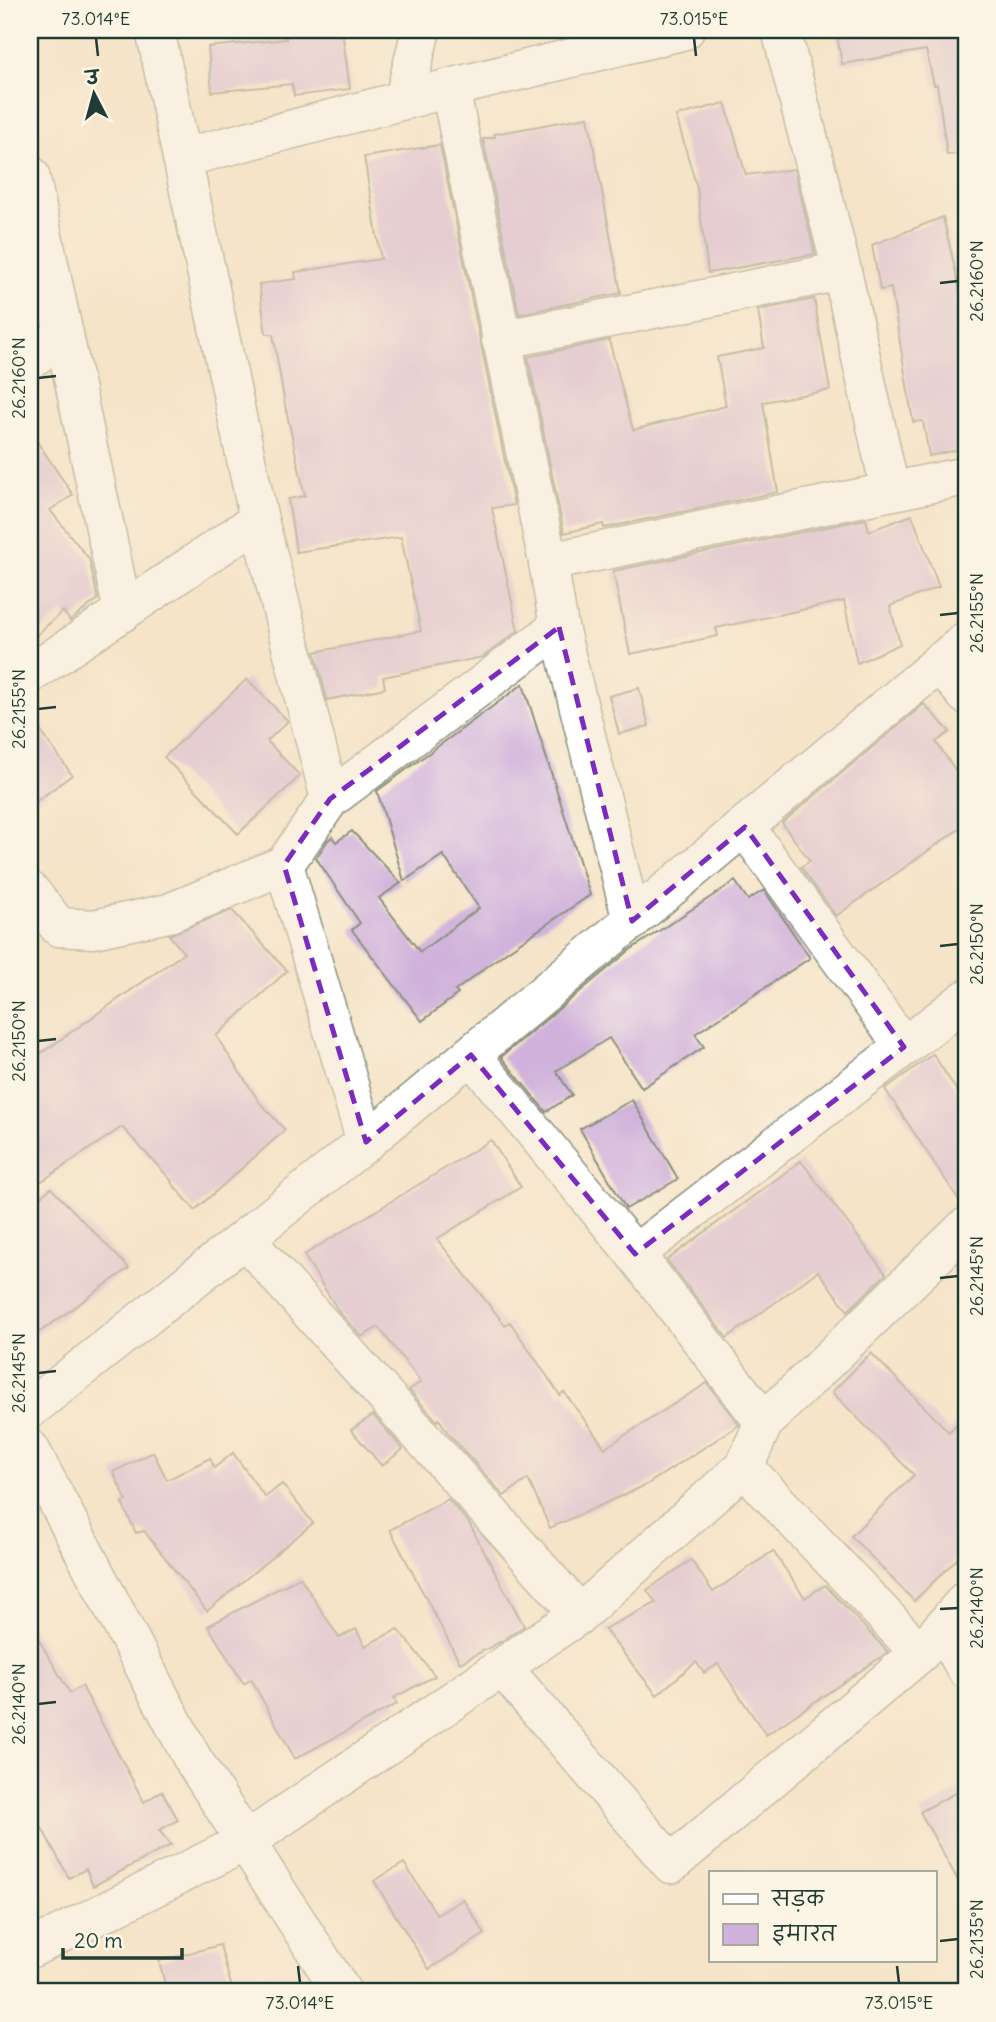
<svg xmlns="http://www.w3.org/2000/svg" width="996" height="2022" font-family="Delius,'Playpen Sans Deva',sans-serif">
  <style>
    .building { fill: #d0b2dc }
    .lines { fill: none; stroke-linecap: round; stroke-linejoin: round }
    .minor-casing { stroke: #8a907e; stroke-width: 41 }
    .minor { stroke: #fff; stroke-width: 38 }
    .marked { fill: none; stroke: #7b2cbf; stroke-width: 5; stroke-dasharray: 14 9; stroke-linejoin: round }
    .ticks { fill: none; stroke: #1f3d34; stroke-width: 2.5 }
    .neatline { fill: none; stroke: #1f3d34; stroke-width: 2.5 }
    .ticks-label { font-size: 18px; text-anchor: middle; fill: #1f3d34 }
  </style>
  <rect width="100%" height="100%" fill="#fcf5e5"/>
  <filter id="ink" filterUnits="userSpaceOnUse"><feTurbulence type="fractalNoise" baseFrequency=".0143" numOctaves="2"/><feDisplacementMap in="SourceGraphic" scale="14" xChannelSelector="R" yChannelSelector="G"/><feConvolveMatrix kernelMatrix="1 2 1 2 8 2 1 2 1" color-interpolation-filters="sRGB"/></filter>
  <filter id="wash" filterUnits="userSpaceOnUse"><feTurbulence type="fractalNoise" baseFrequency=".00686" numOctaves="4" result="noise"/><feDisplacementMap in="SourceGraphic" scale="28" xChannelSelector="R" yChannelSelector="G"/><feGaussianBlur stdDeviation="1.57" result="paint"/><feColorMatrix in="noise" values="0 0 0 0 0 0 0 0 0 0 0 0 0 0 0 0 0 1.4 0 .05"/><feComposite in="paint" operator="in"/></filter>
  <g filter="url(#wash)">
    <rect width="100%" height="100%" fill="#f5e4c9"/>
    <g id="blocks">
      <g class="building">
        <polygon points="285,30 342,30 350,89 294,96 292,84 212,92 208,47 286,39"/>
        <polygon points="836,30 966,30 966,153 947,155 937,84 934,85 926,50 842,64"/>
        <polygon points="725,103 746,175 794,169 815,254 708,273 697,188 676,116"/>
        <polygon points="588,117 621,293 519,314 483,139 495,137 494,134"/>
        <polygon points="440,145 514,505 492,508 518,631 483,657 383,677 385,688 327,700 315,652 421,631 401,537 296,552 288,499 305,496 285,405 273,334 266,334 259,284 296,279 295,272 381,259 364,157"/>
        <polygon points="943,217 966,317 966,448 929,456 923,421 913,422 891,288 880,290 872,245"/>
        <polygon points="814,299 830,390 763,402 778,492 604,528 603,524 564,533 528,357 609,340 633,430 726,406 717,357 764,348 758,310"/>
        <polygon points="30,431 73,495 50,510 89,559 98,599 70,621 63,611 30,641"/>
        <polygon points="912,515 939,587 890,606 900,644 857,663 844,601 716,628 718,636 630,654 613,571 866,519 869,531"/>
        <polygon points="247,679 288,721 267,741 300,776 238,834 164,757"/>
        <polygon points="523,684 590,895 506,952 455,991 458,994 422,1021 352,930 360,923 316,858 328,840 332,837 336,842 352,831 401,883 379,898 420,952 479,908 443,855 404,881 377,791"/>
        <polygon points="639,688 649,726 619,734 609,696"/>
        <polygon points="924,704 950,732 936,742 966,786 966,824 836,916 801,867 810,861 782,823"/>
        <polygon points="30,716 72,775 30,806"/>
        <polygon points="735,881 748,900 764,890 810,958 695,1034 704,1047 642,1088 609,1038 556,1071 572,1095 546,1112 501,1057 630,950"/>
        <polygon points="232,910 287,971 216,1036 260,1103 285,1130 195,1210 171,1182 172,1181 122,1127 30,1189 30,1061 184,953 169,935"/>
        <polygon points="933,1054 966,1105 966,1206 963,1206 885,1089"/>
        <polygon points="632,1100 678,1179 626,1209 580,1129"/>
        <polygon points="491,1140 521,1187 437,1239 505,1325 510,1322 560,1395 564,1392 605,1448 707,1383 739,1425 646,1485 550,1528 528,1479 504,1496 448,1433 439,1419 437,1421 409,1390 421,1382 378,1327 362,1337 339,1312 304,1255"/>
        <polygon points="801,1161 886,1274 848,1311 818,1271 727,1338 667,1260"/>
        <polygon points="51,1188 129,1268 30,1339 30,1205"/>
        <polygon points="871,1353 949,1432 966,1415 966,1550 914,1601 851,1536 914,1475 832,1392"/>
        <polygon points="373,1415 403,1449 382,1466 351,1430"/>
        <polygon points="153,1452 167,1480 210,1458 214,1468 233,1453 265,1497 282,1484 313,1523 207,1611 144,1531 136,1533 122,1503 127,1501 113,1472"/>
        <polygon points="448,1499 469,1523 524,1626 502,1641 460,1663 390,1530"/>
        <polygon points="773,1551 805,1598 825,1585 888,1652 766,1735 718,1664 704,1673 696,1662 657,1695 604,1629 656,1603 647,1590 691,1560 713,1592"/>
        <polygon points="300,1577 339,1638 356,1629 365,1646 398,1629 435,1676 393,1698 397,1704 295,1759 251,1679 244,1684 208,1626"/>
        <polygon points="30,1625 70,1693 82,1686 144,1802 162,1791 178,1820 159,1830 171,1845 93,1886 86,1869 69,1878 30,1806"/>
        <polygon points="966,1787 966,1895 920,1812"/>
        <polygon points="404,1863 437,1915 463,1899 485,1934 429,1969 374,1881"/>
        <polygon points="220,1945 233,1992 167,1992 159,1961"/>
      </g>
    </g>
  </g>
  <g filter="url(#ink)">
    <use href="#blocks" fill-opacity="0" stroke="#8a907e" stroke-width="2"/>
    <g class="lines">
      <defs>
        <g id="minor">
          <polyline points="781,30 842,271 890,490"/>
          <polyline points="450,88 685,30"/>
          <polyline points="404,99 421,30"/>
          <polyline points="182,158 450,88 548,562 559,627"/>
          <polyline points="30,175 123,612"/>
          <polyline points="501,340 842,271"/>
          <polyline points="30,360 64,334"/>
          <polyline points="548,562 966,476"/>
          <polyline points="939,662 966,695"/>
          <polyline points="30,674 259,520 155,30"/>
          <polyline points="330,799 559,627 632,921"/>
          <polyline points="745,827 904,1047"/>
          <polyline points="284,865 366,1142"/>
          <polyline points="30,891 59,927 93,929 169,913 284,865 330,799 259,520"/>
          <polyline points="245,1239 580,1614"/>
          <polyline points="635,1254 966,999"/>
          <polyline points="30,1409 366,1142 966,641"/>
          <polyline points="764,1422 966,1227"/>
          <polyline points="30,1449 192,1758 342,1992"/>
          <polyline points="744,1467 920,1653"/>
          <polyline points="942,1628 966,1600"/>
          <polyline points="502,1667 671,1864 920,1653 942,1628 966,1669"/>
          <polyline points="30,1949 245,1842 580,1614 744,1467 764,1422 635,1254 471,1055"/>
        </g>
      </defs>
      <use href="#minor" class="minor-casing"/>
      <use href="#minor" class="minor"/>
    </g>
  </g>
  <path d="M0 0H996V2022H0ZM559,627L632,921L745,827L904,1047L635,1254L471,1055L366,1142L284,865L330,799Z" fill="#f5e4c9" fill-opacity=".55" fill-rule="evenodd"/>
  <path class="marked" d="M559,627L632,921L745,827L904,1047L635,1254L471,1055L366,1142L284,865L330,799Z"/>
  <path class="ticks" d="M96,38L98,56M694,38L696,56M940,283L958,281M38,378L56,376M940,615L958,613M38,709L56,707M940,946L958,944M38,1041L56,1039M940,1278L958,1276M38,1373L56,1371M940,1609L958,1608M38,1704L56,1702M940,1941L958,1939M298,1966L300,1983M897,1966L899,1983"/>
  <rect width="996" height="2022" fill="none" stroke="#fcf5e5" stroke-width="77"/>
  <rect x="709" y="1871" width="228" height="91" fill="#fcf5e5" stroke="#a4ab9e" stroke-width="2"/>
  <rect x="723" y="1894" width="35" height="10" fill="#ffffff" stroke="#a4ab9e" stroke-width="2"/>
  <text x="772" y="1906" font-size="21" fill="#1f3d34">सड़क</text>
  <rect x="723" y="1924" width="35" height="21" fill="#d0b2dc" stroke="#a4ab9e" stroke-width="2"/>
  <text x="772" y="1941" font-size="21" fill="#1f3d34">इमारत</text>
  <g transform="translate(94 94) rotate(354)" stroke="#fcf5e5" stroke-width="5" paint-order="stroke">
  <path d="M0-5L12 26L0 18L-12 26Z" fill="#1f3d34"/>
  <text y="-10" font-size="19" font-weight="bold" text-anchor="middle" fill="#1f3d34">उ</text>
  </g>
  <path d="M63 1948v10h119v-10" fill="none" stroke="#1f3d34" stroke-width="3.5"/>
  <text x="74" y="1948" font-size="21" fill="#1f3d34" stroke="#fcf5e5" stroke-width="5" paint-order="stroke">20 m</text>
  <rect x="38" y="38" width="920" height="1945" class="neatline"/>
  <g class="ticks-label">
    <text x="96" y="25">73.014°E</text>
    <text x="694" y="25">73.015°E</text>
    <text transform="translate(977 281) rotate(-90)" y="6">26.2160°N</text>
    <text transform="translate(19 378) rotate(-90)" y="6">26.2160°N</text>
    <text transform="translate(977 613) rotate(-90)" y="6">26.2155°N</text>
    <text transform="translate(19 709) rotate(-90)" y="6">26.2155°N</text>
    <text transform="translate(977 944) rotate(-90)" y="6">26.2150°N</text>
    <text transform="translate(19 1041) rotate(-90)" y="6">26.2150°N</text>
    <text transform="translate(977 1276) rotate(-90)" y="6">26.2145°N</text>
    <text transform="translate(19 1373) rotate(-90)" y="6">26.2145°N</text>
    <text transform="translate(977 1608) rotate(-90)" y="6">26.2140°N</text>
    <text transform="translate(19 1704) rotate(-90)" y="6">26.2140°N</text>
    <text transform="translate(977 1939) rotate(-90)" y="6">26.2135°N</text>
    <text x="300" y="2009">73.014°E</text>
    <text x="899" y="2009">73.015°E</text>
  </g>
</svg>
